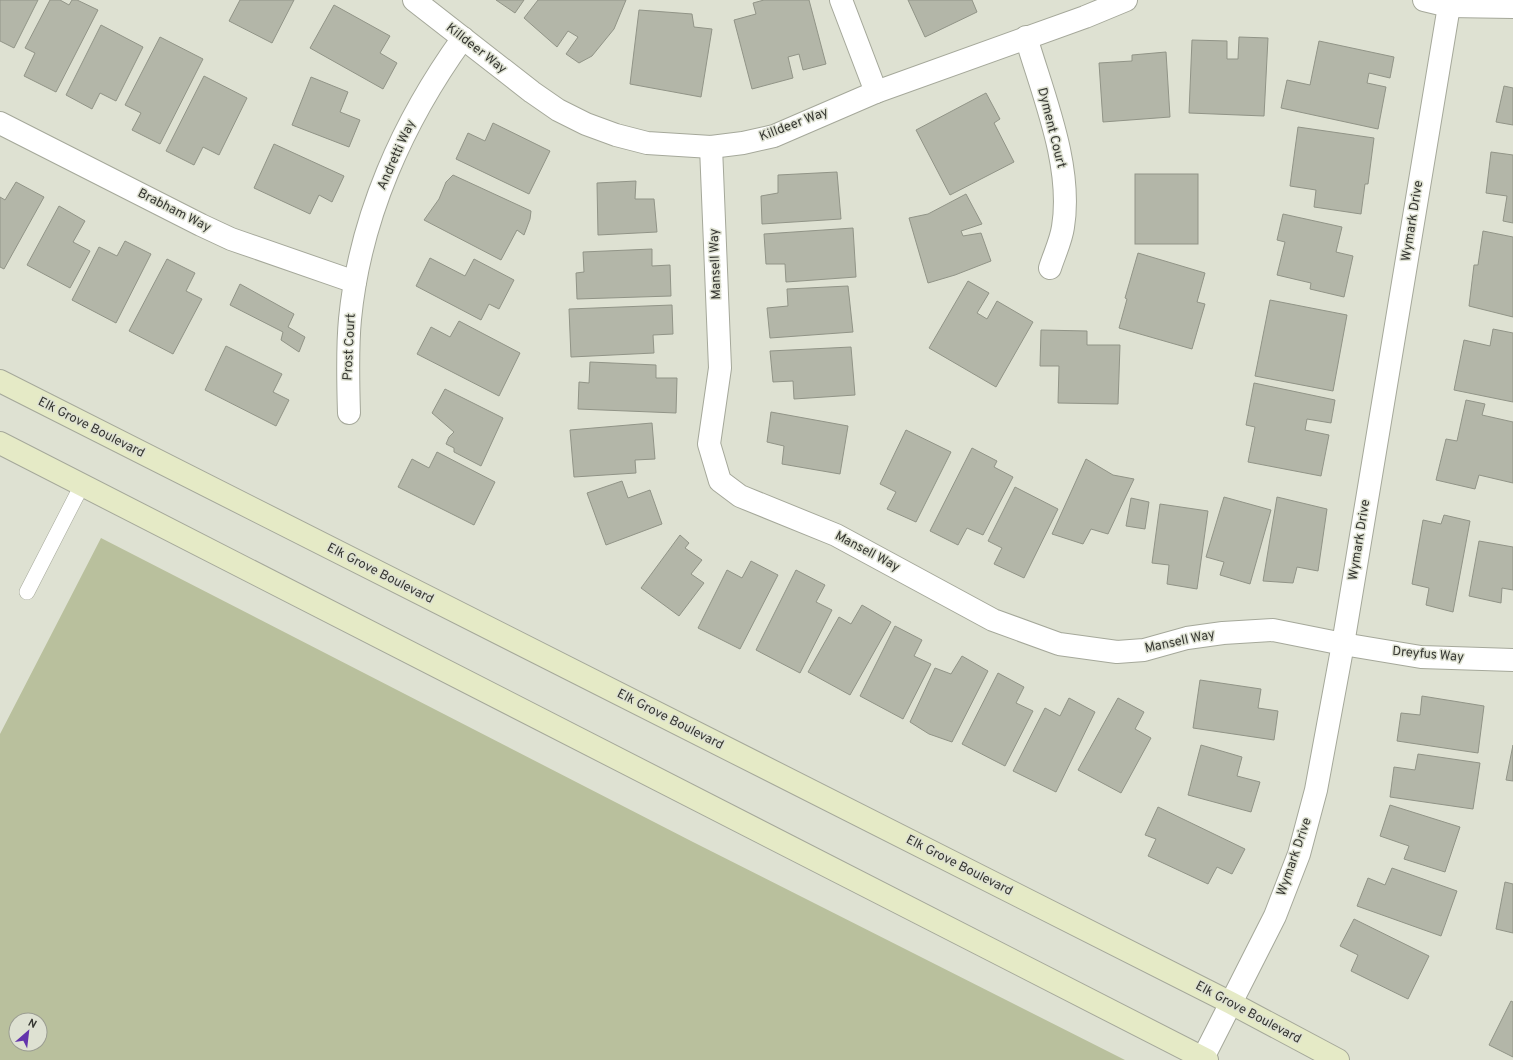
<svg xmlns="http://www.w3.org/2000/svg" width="1513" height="1060" font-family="Overpass,sans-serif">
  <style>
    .green { fill: #b9c09d; fill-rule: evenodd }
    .building { fill: #b3b6a8; stroke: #919487 }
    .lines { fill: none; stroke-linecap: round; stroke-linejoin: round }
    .lane-casing { stroke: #a5a89a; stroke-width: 16 }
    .street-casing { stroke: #a5a89a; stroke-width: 24 }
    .secondary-casing { stroke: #a5a89a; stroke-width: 24 }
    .lane { stroke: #fff; stroke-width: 15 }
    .street { stroke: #fff; stroke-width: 22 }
    .secondary { stroke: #e5eac6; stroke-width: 22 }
    .labels { text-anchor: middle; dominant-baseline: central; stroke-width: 3; stroke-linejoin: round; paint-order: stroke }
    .street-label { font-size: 13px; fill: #363732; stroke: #dee1d2 }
  </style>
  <rect width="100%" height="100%" fill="#dee1d2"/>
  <path class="green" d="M101,538L693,842L1125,1060H0V734ZM16,1020H40V1044H16Z"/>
  <g class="building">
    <polygon points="0,0 38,0 14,48 0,41"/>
    <polygon points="50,0 60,0 69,5 72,0 77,0 98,10 56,92 24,76 35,53 25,48"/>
    <polygon points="240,0 294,0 272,43 229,21"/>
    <polygon points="496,0 524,0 515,13"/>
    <polygon points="538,0 626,0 614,29 592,56 579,63 566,54 578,37 568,31 557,47 524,18"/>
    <polygon points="764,0 809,0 826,64 803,70 799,54 788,57 793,78 752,89 734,20 756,14 753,3"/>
    <polygon points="908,0 972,0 977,12 925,37"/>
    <polygon points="334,5 390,36 380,53 397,63 383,89 310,48"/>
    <polygon points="639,10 692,14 694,27 712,29 701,97 630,84"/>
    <polygon points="101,25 143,47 116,101 100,93 92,109 66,95"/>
    <polygon points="160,37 203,59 160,144 132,130 141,113 125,105"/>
    <polygon points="1239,37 1268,38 1264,116 1189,113 1192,40 1227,41 1227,59 1238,59"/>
    <polygon points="1319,41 1394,57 1390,78 1369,73 1367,83 1386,87 1378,129 1281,108 1287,80 1310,85"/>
    <polygon points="1166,52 1170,117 1103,122 1099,63 1132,61 1132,55"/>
    <polygon points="204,76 247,98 219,155 203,147 194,165 166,151"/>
    <polygon points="311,77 348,92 340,112 360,120 349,147 292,125"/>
    <polygon points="1504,86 1513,88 1513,125 1496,122"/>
    <polygon points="986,93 1000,119 994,123 1014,162 950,195 916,130"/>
    <polygon points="493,123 550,151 529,194 456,159 468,133 485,141"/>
    <polygon points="1298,127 1374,138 1368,184 1365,184 1361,214 1314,207 1316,190 1290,186"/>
    <polygon points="274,144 344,176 332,202 319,195 310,214 254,188"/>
    <polygon points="1491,152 1513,155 1513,223 1503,221 1507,196 1486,193"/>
    <polygon points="837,172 841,219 762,224 761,196 778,193 778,175"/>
    <rect x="1135" y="174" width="63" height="70"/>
    <polygon points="453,175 531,211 530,219 524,235 517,230 501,260 424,220 439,199 446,182"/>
    <polygon points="636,181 635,199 654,199 657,232 598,235 597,183"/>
    <polygon points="16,182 44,197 4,269 0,267 0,197 5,200"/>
    <polygon points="966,194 982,224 961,231 963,236 981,233 991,261 955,275 928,283 909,218 928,214"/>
    <polygon points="59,206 85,221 73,242 90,251 70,288 27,265"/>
    <polygon points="1283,214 1342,227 1336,252 1353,256 1344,297 1310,289 1311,283 1277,275 1285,242 1277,240"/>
    <polygon points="853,228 856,277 786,282 785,264 766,264 764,234"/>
    <polygon points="1483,231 1513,237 1513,317 1469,306 1474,265 1478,265"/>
    <polygon points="125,241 151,254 116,323 72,300 99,247 117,256"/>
    <polygon points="652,249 652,266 670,265 671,296 577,299 576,273 584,272 583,252"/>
    <polygon points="1138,253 1205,273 1197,302 1205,304 1192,349 1119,328 1127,299 1125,298"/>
    <polygon points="430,258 465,276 474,259 514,280 499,309 489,304 481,320 416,286"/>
    <polygon points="167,259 195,273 186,291 202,299 173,354 129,331"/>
    <polygon points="968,281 989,293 977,313 987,319 997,301 1033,322 996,387 929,348"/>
    <polygon points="240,284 294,314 288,327 305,337 299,352 281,340 283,332 230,305"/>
    <polygon points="848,286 853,332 770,338 767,308 788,306 787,289"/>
    <polygon points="1270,300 1347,315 1333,391 1255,376"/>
    <polygon points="672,305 673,334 653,335 654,353 571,357 569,309"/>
    <polygon points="459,321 520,353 499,396 417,354 431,327 450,337"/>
    <polygon points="1493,329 1513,333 1513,402 1454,390 1464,340 1490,346"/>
    <polygon points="1041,330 1087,331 1087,345 1120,345 1118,404 1058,403 1059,366 1040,366"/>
    <polygon points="226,346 282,374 273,392 289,400 276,426 205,390"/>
    <polygon points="851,347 855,395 794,399 793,381 773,382 770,351"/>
    <polygon points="590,362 656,365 656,378 677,378 676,413 578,409 579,382 589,383"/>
    <polygon points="1254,383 1335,400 1331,423 1307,419 1305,430 1329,435 1321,476 1248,462 1255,427 1246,425"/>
    <polygon points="445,389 503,418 481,466 454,452 454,448 446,444 449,437 454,432 432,413"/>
    <polygon points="1466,400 1485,404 1482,415 1513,422 1513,483 1479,475 1475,489 1436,480 1446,439 1457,441"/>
    <polygon points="771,412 848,426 840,474 782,464 784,446 767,442"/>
    <polygon points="652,423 655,459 635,460 636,473 574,477 570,430"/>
    <polygon points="906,430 951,452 916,522 887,509 896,492 880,484"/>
    <polygon points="972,448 997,461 994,467 1013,477 983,535 967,528 958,545 930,531"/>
    <polygon points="437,452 495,482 474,525 398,487 412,459 429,468"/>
    <polygon points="1086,459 1113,475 1134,479 1108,534 1091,529 1083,544 1052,534"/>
    <polygon points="622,481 628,498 650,490 662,524 606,545 587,493"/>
    <polygon points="1015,487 1058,509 1024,578 994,564 1002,548 988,541"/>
    <polygon points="1224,497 1271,510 1250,584 1220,575 1224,562 1206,557"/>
    <polygon points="1277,497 1327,509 1318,571 1297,567 1293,583 1263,581"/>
    <polygon points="1131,498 1149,502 1145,529 1126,526"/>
    <polygon points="1160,504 1208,511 1197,589 1167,584 1169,565 1152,563"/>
    <polygon points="1444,515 1470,521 1453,612 1426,605 1429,588 1412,584 1423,520 1441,524"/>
    <polygon points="680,535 689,543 685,548 702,560 691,574 704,583 679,616 641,588"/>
    <polygon points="1479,541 1513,547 1513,590 1502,588 1501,603 1469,596"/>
    <polygon points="751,561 778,575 740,649 698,628 727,570 742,578"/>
    <polygon points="796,570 825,585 816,602 832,610 800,673 756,650"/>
    <polygon points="862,605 891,622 850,695 808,672 839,617 851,624"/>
    <polygon points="895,626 922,640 914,656 931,664 903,719 860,696"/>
    <polygon points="962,656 988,671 952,742 929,734 910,722 935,668 951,674"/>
    <polygon points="998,673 1024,687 1016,703 1033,711 1005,766 962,744"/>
    <polygon points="1200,680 1261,689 1258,708 1278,711 1274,740 1193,728"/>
    <polygon points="1422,696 1484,706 1478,753 1397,741 1401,713 1420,715"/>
    <polygon points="1069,698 1095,712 1056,792 1013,771 1045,708 1060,716"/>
    <polygon points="1118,698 1144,712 1135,729 1151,738 1121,793 1078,770"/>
    <polygon points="1201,745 1242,757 1237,776 1260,782 1251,812 1188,795"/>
    <polygon points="1513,745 1513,781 1506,780"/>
    <polygon points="1418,754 1480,763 1473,809 1390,797 1394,767 1415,770"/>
    <polygon points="1390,805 1460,827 1445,872 1404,859 1409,846 1380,836"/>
    <polygon points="1158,807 1245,849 1232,874 1217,867 1208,884 1148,856 1156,839 1145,835"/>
    <polygon points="1392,868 1457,891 1441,936 1357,906 1368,878 1385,885"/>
    <polygon points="1505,882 1513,884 1513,933 1496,929"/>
    <polygon points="1354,919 1429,956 1408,999 1351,971 1358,955 1340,946"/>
    <polygon points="1511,1001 1513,1002 1513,1057 1489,1045"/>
  </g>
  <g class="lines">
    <defs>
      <polyline id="lane" points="27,592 82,485"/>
      <g id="street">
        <polyline points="414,0 532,92 558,110 586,124 616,135 647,143 711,147 743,143 774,136 876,92 1085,17 1126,0"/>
        <polyline points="841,0 876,92"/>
        <polyline points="1424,0 1449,6 1513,7"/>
        <path d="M1026,37C1043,95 1073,166 1063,227C1061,241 1054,255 1050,268"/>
        <polyline points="0,123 201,225 231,239 355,282"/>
        <polyline points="711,147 720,368 709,444 720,481 740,496 836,535 993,620 1059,644 1117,652 1144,650 1187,638 1223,633 1273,630 1343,644 1421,657 1513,660"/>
        <path d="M349,413C348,381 347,350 350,319C360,217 403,121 463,38"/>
        <polyline points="1202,1060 1275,916 1299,854 1316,790 1343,644 1450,0"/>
      </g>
      <g id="secondary">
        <polyline points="0,381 1231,1003 1338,1060"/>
        <polyline points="0,443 1207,1060"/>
      </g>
    </defs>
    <use href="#lane" class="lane-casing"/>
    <use href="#street" class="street-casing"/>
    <use href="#secondary" class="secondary-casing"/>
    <use href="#lane" class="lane"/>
    <use href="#street" class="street"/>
    <use href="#secondary" class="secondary"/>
  </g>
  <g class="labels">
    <g class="street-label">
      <text transform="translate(476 49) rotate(38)">Killdeer Way</text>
      <text transform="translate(794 125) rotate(-21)">Killdeer Way</text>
      <text transform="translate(1051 128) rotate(76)">Dyment Court</text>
      <text transform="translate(397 155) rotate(-66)">Andretti Way</text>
      <text transform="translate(174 211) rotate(27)">Brabham Way</text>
      <text transform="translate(1413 221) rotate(-81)">Wymark Drive</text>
      <text transform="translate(716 264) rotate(-92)">Mansell Way</text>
      <text transform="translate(350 347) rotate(-87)">Prost Court</text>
      <text transform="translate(91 428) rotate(27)">Elk Grove Boulevard</text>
      <text transform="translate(1360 540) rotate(-81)">Wymark Drive</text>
      <text transform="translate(867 552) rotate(28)">Mansell Way</text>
      <text transform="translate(380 574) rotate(27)">Elk Grove Boulevard</text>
      <text transform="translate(1180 642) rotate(-12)">Mansell Way</text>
      <text transform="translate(1428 655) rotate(5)">Dreyfus Way</text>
      <text transform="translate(670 720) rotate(27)">Elk Grove Boulevard</text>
      <text transform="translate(1295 857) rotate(-71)">Wymark Drive</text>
      <text transform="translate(959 866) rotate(27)">Elk Grove Boulevard</text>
      <text transform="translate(1248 1013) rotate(28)">Elk Grove Boulevard</text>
    </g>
  </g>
  <g transform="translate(28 1032) rotate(28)"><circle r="19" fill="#dee1d2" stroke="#9b9d92"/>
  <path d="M0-3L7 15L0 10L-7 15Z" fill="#6334ac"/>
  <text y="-6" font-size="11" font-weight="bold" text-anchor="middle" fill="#363732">N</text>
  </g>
</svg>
